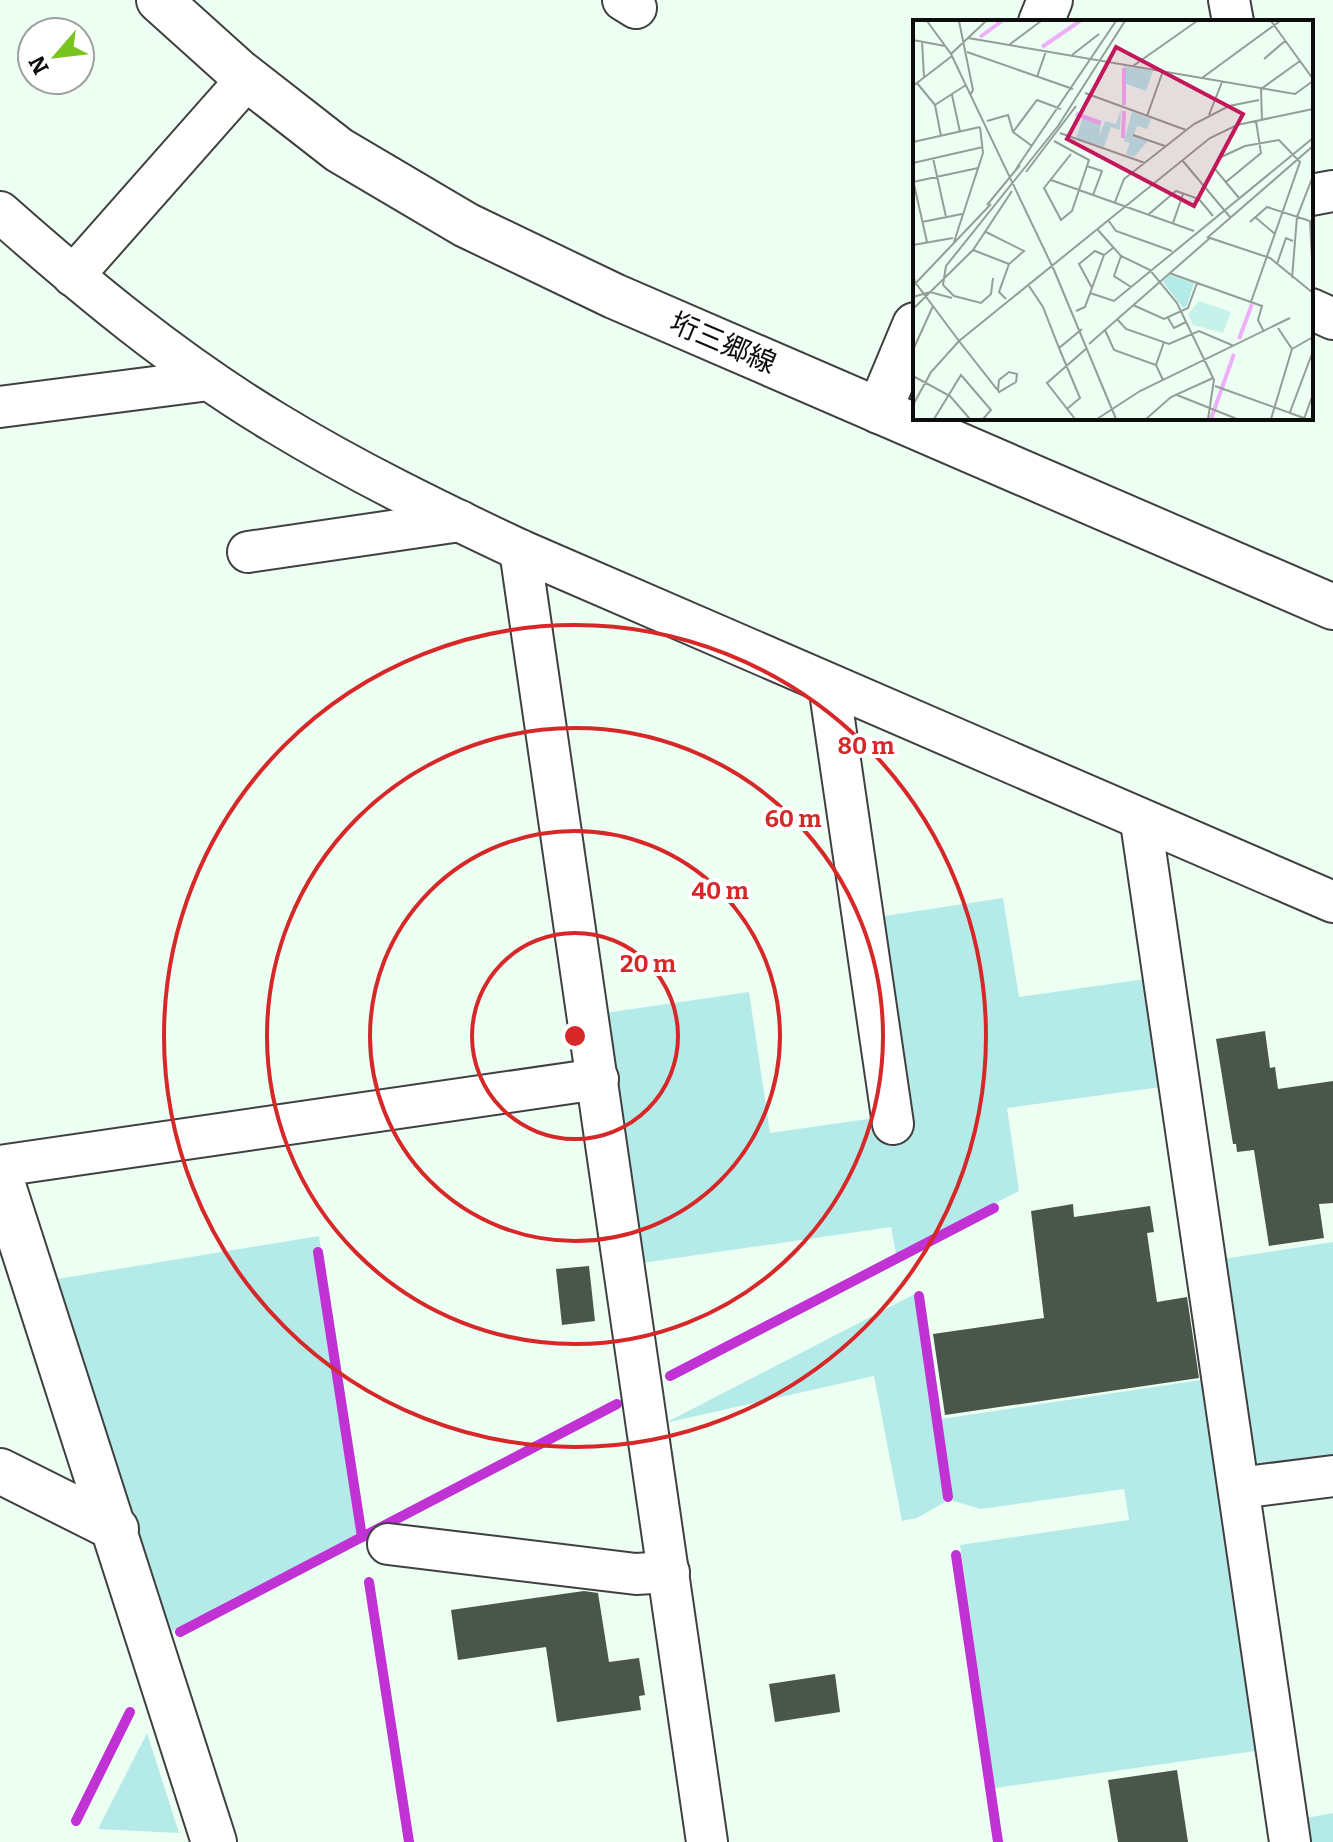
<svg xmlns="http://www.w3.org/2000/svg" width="1333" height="1842" font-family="Bitter,'Noto Sans JP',serif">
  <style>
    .green { fill: #b4ebe9 }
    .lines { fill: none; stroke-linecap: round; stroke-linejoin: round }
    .stream { stroke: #c032d3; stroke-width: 10 }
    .building { fill: #4a5649 }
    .minor-casing { stroke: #404040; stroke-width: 44 }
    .tertiary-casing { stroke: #404040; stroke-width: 48 }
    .minor { stroke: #fff; stroke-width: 40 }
    .tertiary { stroke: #fff; stroke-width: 44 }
    .ring { fill: none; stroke: #d62828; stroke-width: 4 }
    .labels { text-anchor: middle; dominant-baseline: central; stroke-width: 8; stroke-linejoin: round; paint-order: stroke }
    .street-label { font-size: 28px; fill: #0d0d0d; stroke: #fff }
    .inset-river { fill: none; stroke: #eeaff9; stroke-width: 4 }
    .inset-road { fill: none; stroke: #939e96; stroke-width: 2 }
    .view { fill: #c2185b; fill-opacity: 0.15; stroke: #c2185b; stroke-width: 4 }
    .inset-edge { fill: none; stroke: #0d0d0d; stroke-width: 4 }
    .centre { fill: #d62828; stroke: #fff; stroke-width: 4 }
    .ring-label { font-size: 24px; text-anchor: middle; font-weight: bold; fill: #d62828; stroke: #fff; stroke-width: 8; stroke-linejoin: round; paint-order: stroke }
  </style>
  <rect width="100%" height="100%" fill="#ecfff2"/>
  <g class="green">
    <polygon points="1003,898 1019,997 1145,979 1161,1087 1007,1108 1019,1191 896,1254 891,1227 642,1263 605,1013 749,992 770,1133 875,1118 878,917"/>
    <polygon points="319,1236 364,1531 165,1635 51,1280"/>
    <polygon points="1333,1242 1333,1461 1250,1474 1217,1260"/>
    <polygon points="915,1294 945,1502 917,1518 902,1521 874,1376 665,1423"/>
    <polygon points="1214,1378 1269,1749 995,1788 960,1545 1129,1520 1124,1489 981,1509 953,1501 941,1419"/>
    <polygon points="147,1733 179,1833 98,1829"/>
    <polygon points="1333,1813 1333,1842 1303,1842 1300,1819"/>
  </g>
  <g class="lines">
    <g class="stream">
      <polyline points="318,1252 362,1537"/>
      <polyline points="919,1296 948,1497"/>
      <polyline points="670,1376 994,1208"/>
      <polyline points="956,1555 998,1842"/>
      <polyline points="369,1582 409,1842"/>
      <polyline points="180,1632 617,1404"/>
      <polyline points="76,1821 130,1712"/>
    </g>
  </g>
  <g class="building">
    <polygon points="1265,1031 1270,1068 1275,1067 1278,1089 1333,1081 1333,1203 1319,1204 1324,1238 1269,1246 1254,1150 1237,1152 1236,1144 1233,1144 1216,1039"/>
    <polygon points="1073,1204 1074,1217 1150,1206 1154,1232 1147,1233 1157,1302 1187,1297 1199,1378 945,1415 933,1334 1044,1318 1031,1211"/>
    <polygon points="589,1266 595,1321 562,1325 556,1269"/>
    <polygon points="584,1591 598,1593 609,1662 639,1658 645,1695 639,1696 641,1710 557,1722 546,1647 458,1660 451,1610"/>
    <polygon points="835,1674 840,1712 775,1722 769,1684"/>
    <polygon points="1177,1770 1188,1842 1118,1842 1108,1780"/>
  </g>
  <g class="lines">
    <defs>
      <g id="minor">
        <polyline points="623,0 636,8"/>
        <polyline points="1229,0 1233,22"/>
        <polyline points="1311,195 1333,191"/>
        <path d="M0,212C87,289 176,363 276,423C355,471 437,511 520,550L1333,902"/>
        <polyline points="73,276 247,79"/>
        <polyline points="1311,309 1333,319"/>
        <polyline points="0,407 209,380"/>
        <polyline points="520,550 707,1842"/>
        <polyline points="248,552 460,521"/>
        <polyline points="829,685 893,1124"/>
        <polyline points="1141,822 1290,1842"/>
        <polyline points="0,1166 598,1079"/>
        <polyline points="1239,1488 1333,1476"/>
        <polyline points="388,1544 636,1574 669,1572"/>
      </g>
      <g id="tertiary">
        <polyline points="159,0 239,72 339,150 466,225 614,296 1333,607"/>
        <polyline points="1041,22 1050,0"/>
        <polyline points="879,411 915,325"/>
        <polyline points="0,1176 214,1842"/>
        <polyline points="0,1471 116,1529"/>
      </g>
    </defs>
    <use href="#minor" class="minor-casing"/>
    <use href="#tertiary" class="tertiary-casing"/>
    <use href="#minor" class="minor"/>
    <use href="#tertiary" class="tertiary"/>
  </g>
  <g class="ring">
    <circle cx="575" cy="1036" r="103"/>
    <circle cx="575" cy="1036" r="205"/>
    <circle cx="575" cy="1036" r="308"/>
    <circle cx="575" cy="1036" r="411"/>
  </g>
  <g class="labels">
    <g class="street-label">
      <text transform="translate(723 343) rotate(23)">垳三郷線</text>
    </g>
  </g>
  <g transform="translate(913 20)">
    <rect width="400" height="400" fill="#ecfff2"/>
    <path d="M211,46L240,51L233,71L211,63ZM208,88L207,110L198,107L191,127L163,118L170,97L188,104L186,117L192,101L203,104ZM219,92L238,99L234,109L224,106L221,114L235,121L221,137L213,134L217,123L211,121ZM256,255L281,263L274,286L270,288L250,262Z" fill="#b4ebe9"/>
    <path d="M286,281L318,292L310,313L280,305L275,294Z" fill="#c7f2ea"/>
    <path class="inset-river" d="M67,17L89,1M129,27L167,1M211,85V48M163,94L188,103M210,118L211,91M326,319L339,284M298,399L321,334"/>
    <path class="inset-road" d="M14,1L38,34L141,250L203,399M46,1L60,70L57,75M358,1L400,59M55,18L382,74L400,61M0,20L32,26M9,21L11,57M96,25L128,1M54,32L160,69M38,34L73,1M159,35L186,14M351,39L372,21M220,46L284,1M124,57L133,31M289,58L367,1M4,63L22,85L28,116M0,66L39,36M172,73L273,110M39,75L47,112M22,85L53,65M296,95L309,62M234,96L250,51M349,100L348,69L387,41M74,101L95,95L100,112L119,126M100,112L124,80L148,89M147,113L232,143M220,115L252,126M141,121L176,140L159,191L148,200L131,168L158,134M0,122L67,107M20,138L33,197M306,138L332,126L366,120L387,142L338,282M269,140L317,197M0,143L70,127M174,146L189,151L180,175M103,149L203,1M302,149L326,178M113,152L163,86M0,160L14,222M138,160L281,211M0,162L65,148M313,162L348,133L343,101M202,182L211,159L281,104L316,86L346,80M74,185L107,145M236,194L263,171L286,179L300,196M342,197L362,214M195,200L203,211L259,231M397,201L400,258M9,202L49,194M337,202L354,187L400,202M260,203L270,174M184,209L208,236L237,250L264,283L301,360L295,399M73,212L111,231L96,244L86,272L93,279M294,218L400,126M41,222L70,133L67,107M0,225L40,218M60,230L96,244M208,236L201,256L218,267M364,244L373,218L380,221M256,253L349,286L345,300L351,312M0,254L2,262L46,321L83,368L85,370L86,372L103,362L104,354L96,352L86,360L85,370M80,258L78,274L68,283L41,276L30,265L33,246L145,106L212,1M379,258L384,197L400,156M0,266L78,184M116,266L130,287L146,328L169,309M179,268L166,244L182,231L191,235M177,273L201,281L400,118M0,277L17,272L39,278M220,285L251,299L275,288L284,263M0,289L60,230L99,171M163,291L172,287L191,235L200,228M255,298L261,308L273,302M204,299L213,309L256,324L286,311L321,326M192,310L201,330L243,345L250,360M176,324L297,218L357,238L400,273M146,328L167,378L154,389M379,329L400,317M0,330L20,286M243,345L251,322M0,356L37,376L57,399M302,366L391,398M264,375L324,399M0,385L18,352L46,321L297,118L324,105L400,89M377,392L400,331M21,399L48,355L78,390L70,399M162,399L134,363L174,328M184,399L227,371L377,298M233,399L258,377L300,358M358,399L379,329L365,308M391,399L400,374"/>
    <path class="view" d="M203,27L330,94L281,186L154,119Z"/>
    <rect width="400" height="400" class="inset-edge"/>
  </g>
  <circle cx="575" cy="1036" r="12" class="centre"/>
  <g class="ring-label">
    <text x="866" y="754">80 m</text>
    <text x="793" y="827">60 m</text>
    <text x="720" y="899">40 m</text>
    <text x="648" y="972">20 m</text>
  </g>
  <g transform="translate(56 56) rotate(242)"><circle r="38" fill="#ffffff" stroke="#9e9e9e" stroke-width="2"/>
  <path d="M0-6L14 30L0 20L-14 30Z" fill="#7bc31f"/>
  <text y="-12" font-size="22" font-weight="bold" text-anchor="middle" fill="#0d0d0d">N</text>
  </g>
</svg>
